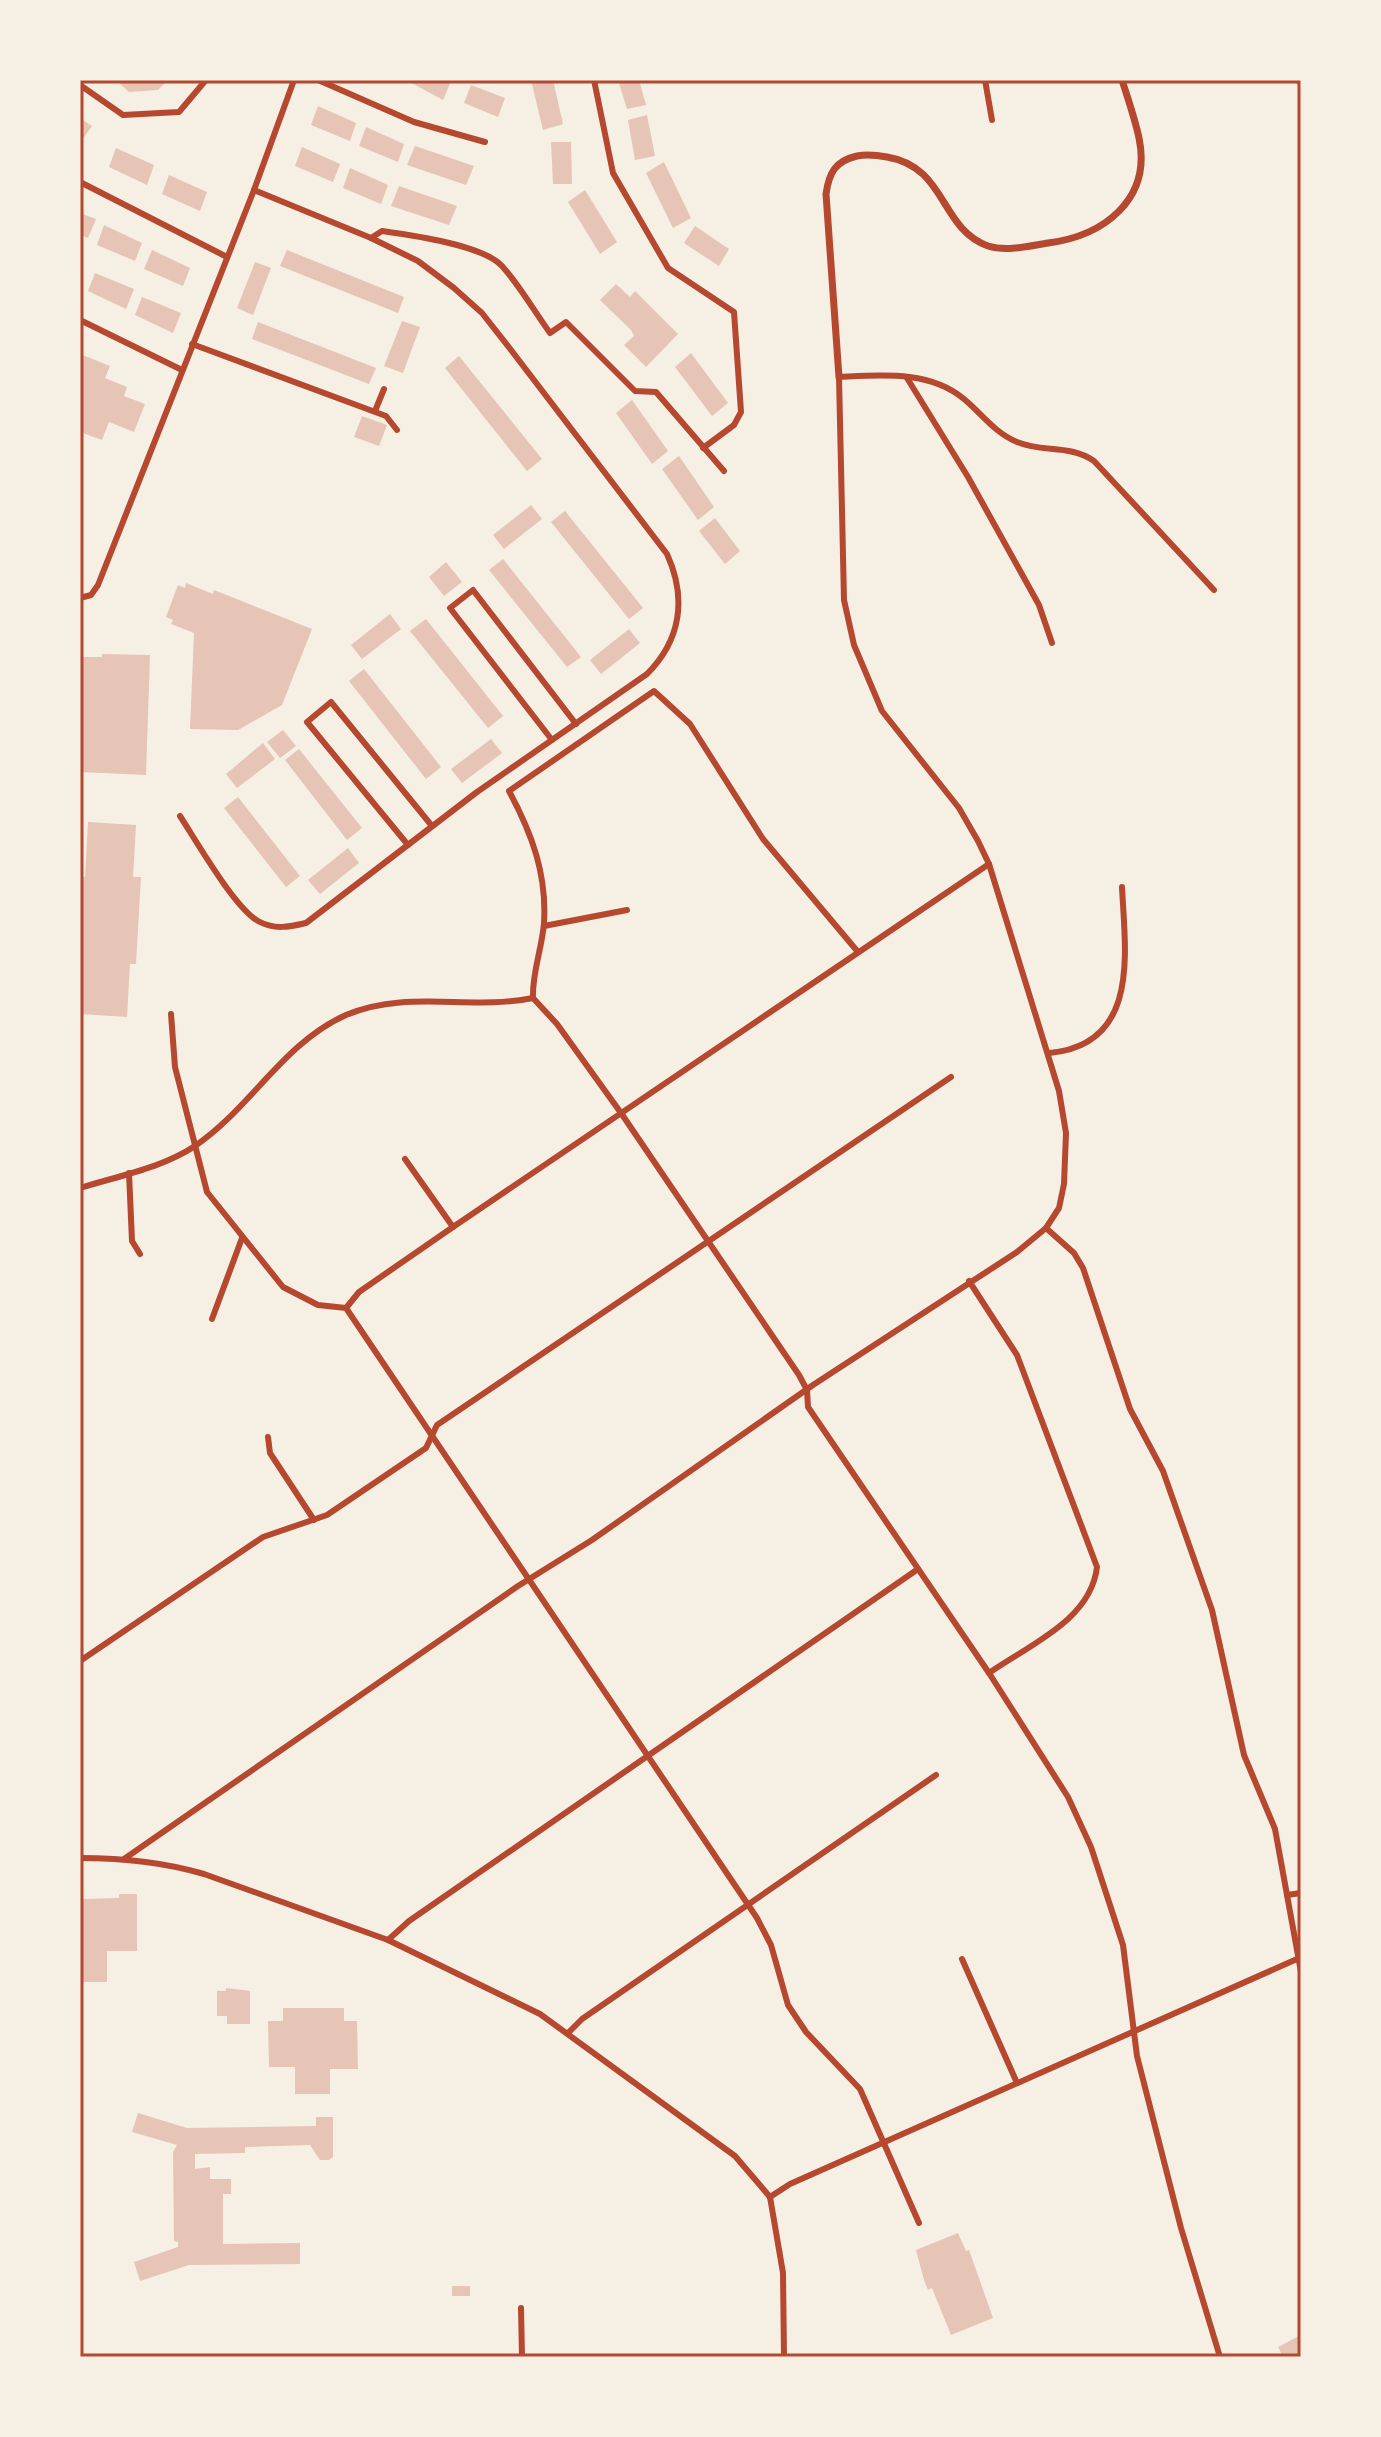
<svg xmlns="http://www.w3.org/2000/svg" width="1381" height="2437" font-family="Georgia,serif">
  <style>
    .building { fill: #e6c5b7 }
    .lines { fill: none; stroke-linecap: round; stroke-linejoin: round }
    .minor { stroke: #b5482f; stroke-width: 6 }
    .tertiary { stroke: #b5482f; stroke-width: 7 }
    .neatline { fill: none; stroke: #b5482f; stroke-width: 3 }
  </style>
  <rect width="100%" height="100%" fill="#f6efe4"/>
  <g class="building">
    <polygon points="121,80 168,80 158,90 129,92 119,83"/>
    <polygon points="406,80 449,80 451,81 443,100"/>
    <polygon points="531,80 553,80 563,124 543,130"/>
    <polygon points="618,80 639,80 646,105 627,109"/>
    <polygon points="471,85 505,98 498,117 464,103"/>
    <polygon points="318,106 356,123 350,141 311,125"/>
    <polygon points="647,115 655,156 635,160 628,120"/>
    <polygon points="80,118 92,126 80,143"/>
    <polygon points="366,127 404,144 398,162 359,146"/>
    <polygon points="551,142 571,142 572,184 553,184"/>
    <polygon points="415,146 474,166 466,185 407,165"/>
    <polygon points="302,147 340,164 333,182 295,166"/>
    <polygon points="116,148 154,165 147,185 109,167"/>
    <polygon points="664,162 691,218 673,228 646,173"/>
    <polygon points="350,168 388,185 381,204 343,188"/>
    <polygon points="169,175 207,192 200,211 162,194"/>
    <polygon points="399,186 457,206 449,225 391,206"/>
    <polygon points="585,190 617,242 600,254 568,202"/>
    <polygon points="80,213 96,219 88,238 80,235"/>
    <polygon points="104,225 142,243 135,261 97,245"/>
    <polygon points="695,226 729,249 719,266 684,243"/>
    <polygon points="152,250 190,268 183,286 144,269"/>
    <polygon points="287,250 404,297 398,313 280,266"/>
    <polygon points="255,262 271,268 253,315 237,308"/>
    <polygon points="95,273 134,289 126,309 88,291"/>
    <polygon points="616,284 630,297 635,291 678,334 646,367 624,345 634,336 631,330 600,300"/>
    <polygon points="142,297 181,313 173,333 135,315"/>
    <polygon points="402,321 420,327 403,373 384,366"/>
    <polygon points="258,322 376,368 369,384 252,339"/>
    <polygon points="691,353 728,403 712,416 675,367"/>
    <polygon points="80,354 110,366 105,378 127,387 124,396 145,404 134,432 109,422 102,440 80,432"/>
    <polygon points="459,356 542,459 527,471 445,368"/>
    <polygon points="632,400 668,451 652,464 616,413"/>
    <polygon points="362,416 387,425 379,446 354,437"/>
    <polygon points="679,456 714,507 698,520 662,469"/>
    <polygon points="531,505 542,519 504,549 493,535"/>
    <polygon points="565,511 643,608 629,619 551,522"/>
    <polygon points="715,518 740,551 725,564 699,531"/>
    <polygon points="503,559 581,657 567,667 489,570"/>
    <polygon points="446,562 462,582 444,596 429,577"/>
    <polygon points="186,583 213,594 214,590 312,629 282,705 238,730 190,729 194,633 171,624 173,620 166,617 178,585 185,588"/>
    <polygon points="390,614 401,629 362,659 351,645"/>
    <polygon points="426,619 503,716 488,728 410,631"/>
    <polygon points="629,629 640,643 601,674 590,660"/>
    <polygon points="102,654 150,655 146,775 80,772 80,657 102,657"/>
    <polygon points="364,669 441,767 426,779 349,681"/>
    <polygon points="283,730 296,746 280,758 267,742"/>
    <polygon points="491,739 502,753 462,783 451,769"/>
    <polygon points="263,743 275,759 237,788 226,774"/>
    <polygon points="299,749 362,828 347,840 285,760"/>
    <polygon points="238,797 300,876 286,887 224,808"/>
    <polygon points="88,822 136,825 133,877 141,877 136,964 130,964 127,1017 80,1014 80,876 85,877"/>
    <polygon points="348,848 359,863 320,894 308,880"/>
    <polygon points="119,1894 137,1894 137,1951 107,1951 107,1982 80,1982 83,1899 119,1898"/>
    <polygon points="226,1988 250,1991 250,2024 227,2024 227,2016 217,2016 217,1991 226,1991"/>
    <polygon points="283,2008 344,2008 344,2021 357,2021 358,2069 330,2069 330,2094 295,2094 295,2067 269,2067 268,2021 283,2021"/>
    <polygon points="138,2113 187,2128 316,2126 316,2117 333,2117 333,2157 329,2160 320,2160 310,2145 245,2147 245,2153 195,2154 195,2169 210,2167 210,2179 231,2179 231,2194 223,2194 223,2244 300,2243 300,2264 189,2265 140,2281 134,2262 178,2247 178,2242 174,2241 173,2152 177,2145 132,2132"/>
    <polygon points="958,2233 966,2251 969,2250 993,2318 951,2335 932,2288 928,2290 924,2280 916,2250"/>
    <rect x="452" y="2286" width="18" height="10"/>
    <polygon points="1301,2335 1301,2357 1283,2357 1278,2347"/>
  </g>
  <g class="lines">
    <g class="minor">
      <polyline points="318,80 414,122 485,142"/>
      <polyline points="594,80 613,173 668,268 734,312 741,412 734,425 703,448"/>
      <polyline points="985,80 992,120"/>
      <polyline points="1298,80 1301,84"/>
      <polyline points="80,85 123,115 179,112 206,80"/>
      <polyline points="80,182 227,257"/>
      <path d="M371,238L382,231C410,235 483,245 502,266C520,286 534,311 550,333L566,322L635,391L656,392L724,471"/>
      <polyline points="80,320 182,370"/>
      <polyline points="192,344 386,416 397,430"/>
      <polyline points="907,378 968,477 1039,605 1052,643"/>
      <polyline points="375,411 384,389"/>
      <polyline points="80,598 91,595 98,585 254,190 294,80"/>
      <polyline points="552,740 450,608 473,590 576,724"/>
      <path d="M180,816C197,842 234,907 258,921C274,930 289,927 306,923L477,792L647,674C681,640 687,598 667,554L511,350L482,313L454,288L418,261L371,238L254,190"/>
      <polyline points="408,845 307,722 331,702 432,826"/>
      <polyline points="544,926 627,910"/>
      <path d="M858,952L763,839L690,724L654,691L509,791C532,834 547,874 544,923C542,949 532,972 533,998L557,1024L621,1113L799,1375L807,1390L808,1407L989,1673L1068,1797L1091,1847L1123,1945L1137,2056L1181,2228L1220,2357"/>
      <polyline points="171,1014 175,1067 207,1192 283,1287 318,1305 346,1308 757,1918 771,1945 788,2005 806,2032 860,2089 919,2223"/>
      <path d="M1049,1053C1141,1045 1125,951 1122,887"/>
      <polyline points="405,1159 453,1227"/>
      <polyline points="129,1173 132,1241 140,1254"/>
      <path d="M80,1188C118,1176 162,1168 195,1146C251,1108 283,1043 346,1015C408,989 470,1011 533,998"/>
      <polyline points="1046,1228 1074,1253 1083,1268 1130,1409 1163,1471 1212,1610 1244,1755 1275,1829 1301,1972"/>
      <path d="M969,1281L1017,1355L1097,1567C1091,1620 1029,1645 989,1673"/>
      <polyline points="346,1308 359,1292 453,1227 989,864"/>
      <polyline points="212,1319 242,1238"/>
      <polyline points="268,1437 270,1453 314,1520"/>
      <polyline points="80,1661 263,1537 327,1515 426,1448 437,1425 951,1077"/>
      <path d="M80,1858C123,1858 163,1862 204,1874L388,1940L540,2014L735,2156L770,2197"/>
      <path d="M124,1859L518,1586L592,1540L813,1385L1017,1252L1046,1228L1059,1208L1064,1184L1066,1133L1059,1091L989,864L978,841L959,808L882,711L854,645L844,600L839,377C881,375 930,370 964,399C981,413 995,433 1017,442C1043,453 1069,444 1094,461L1214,590"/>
      <polyline points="1287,1895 1301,1893"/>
      <polyline points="388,1940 409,1921 918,1569"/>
      <polyline points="962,1959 1017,2083"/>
      <polyline points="568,2033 582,2019 936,1775"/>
      <polyline points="770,2197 790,2184 1297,1959"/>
      <polyline points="770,2197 783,2273 784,2357"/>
      <polyline points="521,2308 522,2357"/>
    </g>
    <path class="tertiary" d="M839,377L826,194C829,173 835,161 857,156C868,154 876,155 887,157C947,167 939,228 988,246C1007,252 1029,246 1048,243C1103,236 1152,200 1139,138C1135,119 1128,99 1122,80"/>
  </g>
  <rect width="1381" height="2437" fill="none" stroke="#f6efe4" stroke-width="164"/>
  <rect x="82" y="82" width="1217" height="2273" class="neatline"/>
</svg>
